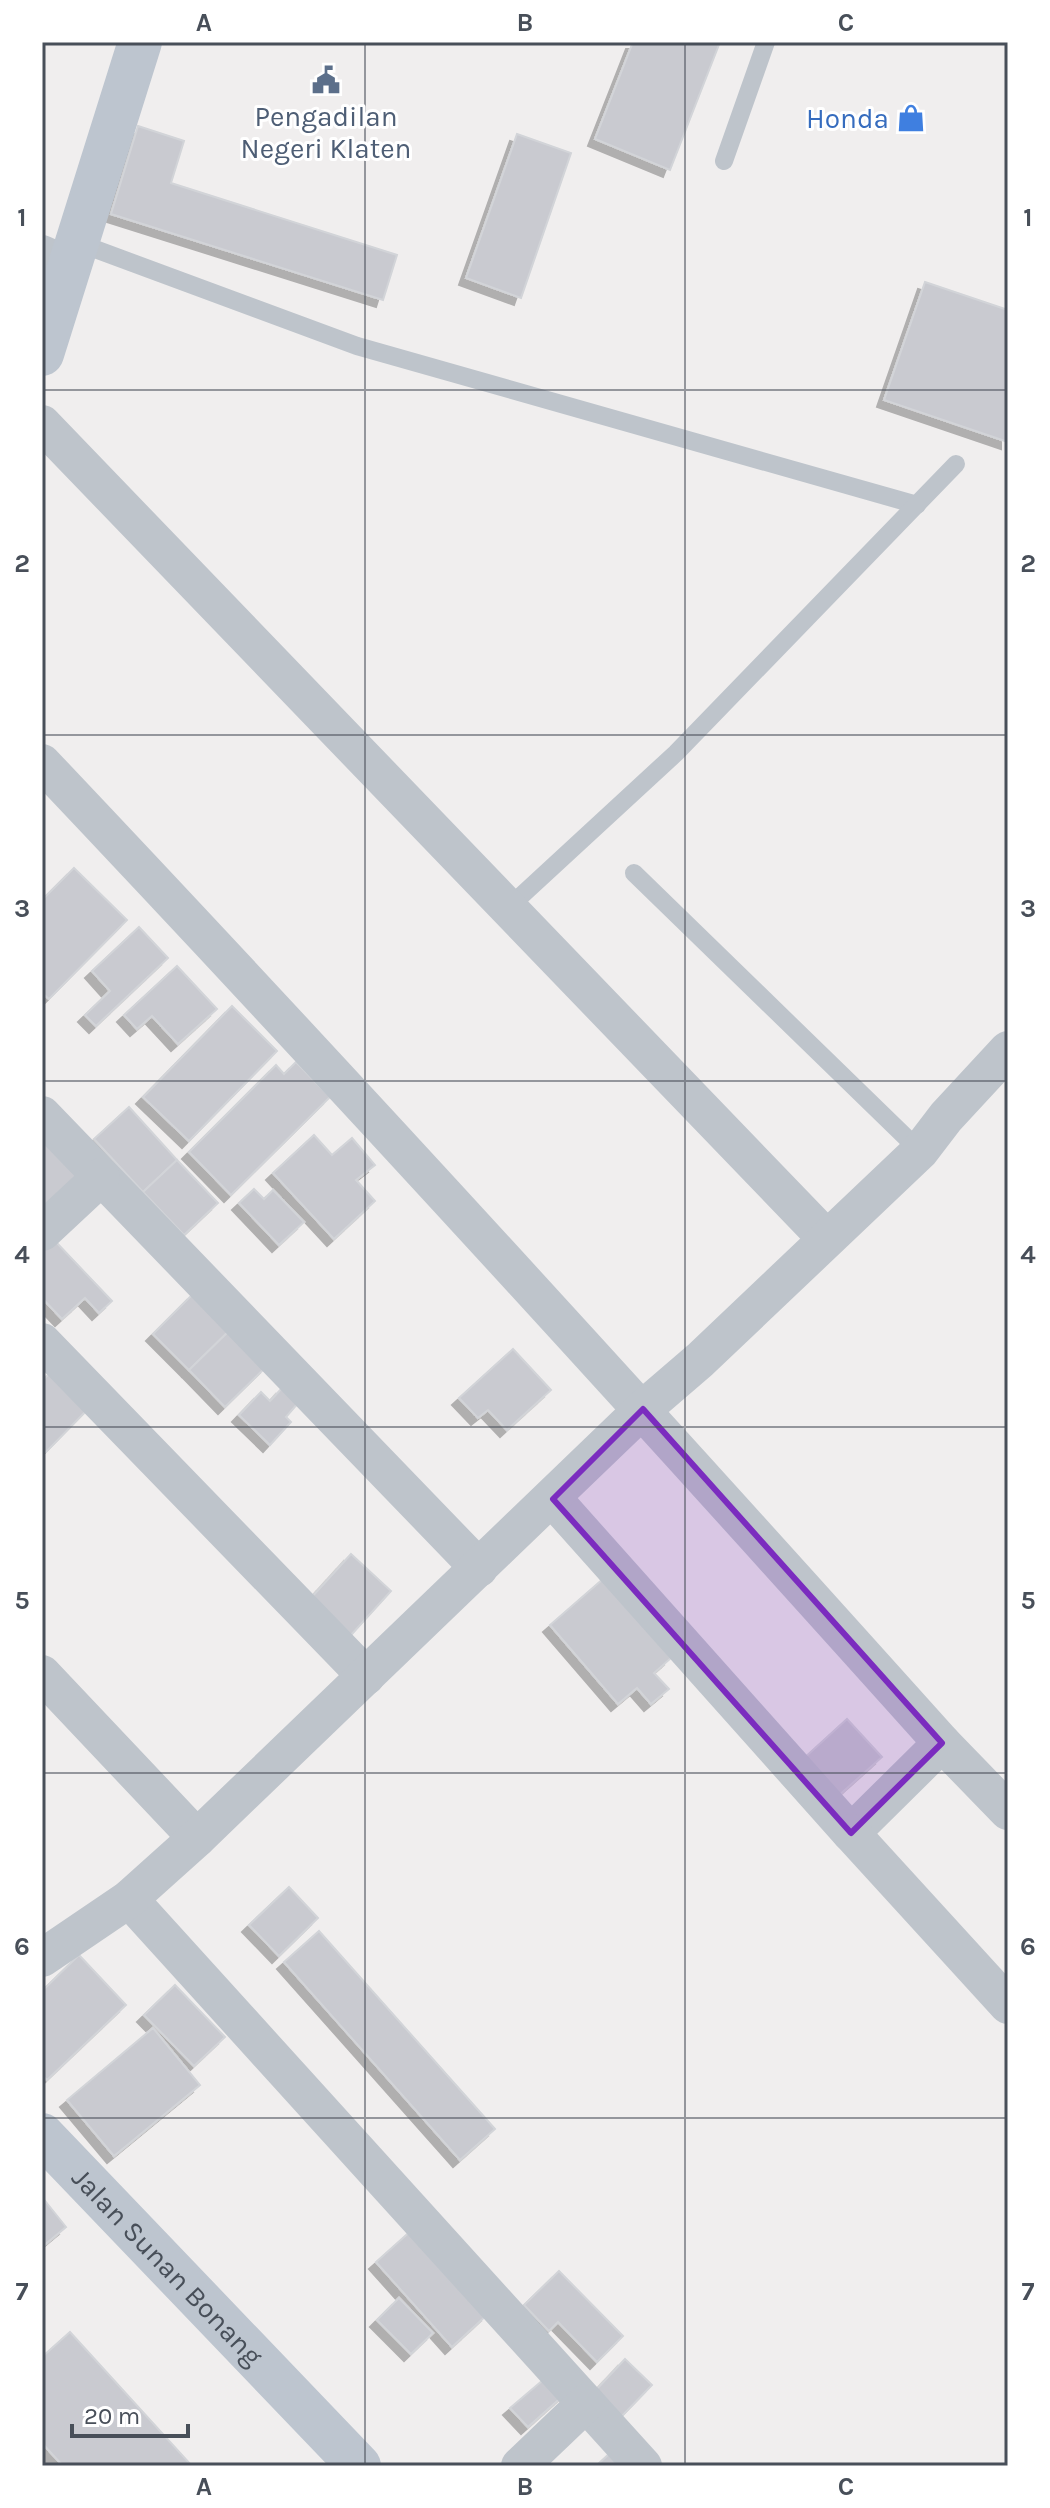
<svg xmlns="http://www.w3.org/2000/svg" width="1050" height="2508" font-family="Karla,sans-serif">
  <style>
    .building { fill: #c9cad0; stroke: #d2d4d8; stroke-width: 2; filter: url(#shadow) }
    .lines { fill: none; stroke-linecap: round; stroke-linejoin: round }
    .lane { stroke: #bec4cb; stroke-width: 18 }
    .street { stroke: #bec4cb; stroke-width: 38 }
    .secondary { stroke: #bdc5cf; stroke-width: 44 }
    .marked { fill: #7b2cbf; fill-opacity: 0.2; stroke: #7b2cbf; stroke-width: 6; stroke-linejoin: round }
    .grid { fill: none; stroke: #484f59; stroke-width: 2; stroke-opacity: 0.55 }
    .labels { text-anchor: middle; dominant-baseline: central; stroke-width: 6; stroke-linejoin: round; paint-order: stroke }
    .service-label { font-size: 28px; fill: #4e5e75; stroke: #fff }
    .shop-label { font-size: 28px; fill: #366cbe; stroke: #fff; text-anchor: end }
    .street-label { font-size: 28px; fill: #484f59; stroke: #fff }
    .neatline { fill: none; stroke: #484f59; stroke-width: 3 }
    .grid-label { font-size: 26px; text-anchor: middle; font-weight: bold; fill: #484f59 }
  </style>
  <defs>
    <filter id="shadow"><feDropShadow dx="-7" dy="7" stdDeviation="0" flood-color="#0004"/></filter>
  </defs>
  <rect width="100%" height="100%" fill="#f0eeee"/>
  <g class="building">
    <polygon points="633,42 720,42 670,170 595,139"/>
    <polygon points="138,126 184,141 171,183 397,255 383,300 111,214"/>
    <polygon points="517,134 571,153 521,298 466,278"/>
    <polygon points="925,282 1008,310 1008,442 884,400"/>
    <polygon points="74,868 127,920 49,999 42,993 42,900"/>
    <polygon points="139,927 168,958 96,1026 85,1015 110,991 92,971"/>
    <polygon points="177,966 217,1009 178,1044 152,1016 137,1029 124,1015"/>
    <polygon points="232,1006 277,1051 189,1141 143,1097"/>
    <polygon points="296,1062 330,1097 231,1195 189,1152 276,1065 284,1074"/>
    <polygon points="129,1107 177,1160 143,1192 94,1139"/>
    <polygon points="42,1130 82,1172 42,1210"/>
    <polygon points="314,1135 332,1155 352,1138 375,1165 356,1180 375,1201 334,1239 273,1173"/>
    <polygon points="177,1160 218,1203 184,1235 143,1192"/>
    <polygon points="254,1189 264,1199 273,1190 304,1222 279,1245 239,1203"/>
    <polygon points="55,1241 112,1301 99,1313 85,1298 62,1319 42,1298 42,1253"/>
    <polygon points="194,1293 230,1330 189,1370 153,1334"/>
    <polygon points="230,1330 267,1366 225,1407 189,1370"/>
    <polygon points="513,1349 551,1390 507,1430 488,1410 478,1418 459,1398"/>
    <polygon points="53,1370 90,1407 46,1452 42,1449 42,1381"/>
    <polygon points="283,1387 299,1402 286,1417 291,1422 270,1445 239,1415 261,1392 270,1401"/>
    <polygon points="351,1554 391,1591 351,1635 310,1599"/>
    <polygon points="603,1579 671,1658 654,1673 669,1689 651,1704 637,1688 618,1704 550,1625"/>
    <polygon points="847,1719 882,1757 837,1797 803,1759"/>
    <polygon points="289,1887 318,1918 279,1956 249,1925"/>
    <polygon points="319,1931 495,2129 460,2160 284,1962"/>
    <polygon points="79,1955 126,2005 47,2080 42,2075 42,1991"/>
    <polygon points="175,1985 225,2037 194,2066 144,2015"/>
    <polygon points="153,2028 200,2085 114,2156 67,2100"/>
    <polygon points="42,2197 66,2227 42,2247"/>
    <polygon points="413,2229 488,2314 452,2347 376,2262"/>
    <polygon points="559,2271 623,2336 597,2362 558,2322 549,2331 524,2305"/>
    <polygon points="399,2298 433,2333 411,2354 377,2320"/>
    <polygon points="70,2332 192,2466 63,2466 42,2443 42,2357"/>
    <polygon points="625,2359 652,2385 621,2417 594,2392"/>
    <polygon points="549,2375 565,2394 528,2427 510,2408"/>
    <polygon points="610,2453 622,2466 596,2466"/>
  </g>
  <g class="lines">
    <g class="lane">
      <polyline points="724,161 766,42"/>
      <polyline points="76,242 357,346 917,505"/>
      <polyline points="634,873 920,1151"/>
      <polyline points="508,908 676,753 956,464"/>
    </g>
    <g class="street">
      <polyline points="42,254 69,266"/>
      <polyline points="42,424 826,1238"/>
      <path d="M42,763C347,1085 646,1413 942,1743"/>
      <polyline points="42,1115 479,1568"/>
      <polyline points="42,1232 101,1177"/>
      <polyline points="42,1342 366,1676"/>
      <polyline points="553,1499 851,1833 942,1743 1008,1811"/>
      <polyline points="42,1674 197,1838"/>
      <polyline points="851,1833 1008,2005"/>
      <polyline points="129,1899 643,2466"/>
      <polyline points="42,1958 129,1899 197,1838 643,1409 700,1360 920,1151 946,1117 1008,1050"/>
      <polyline points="520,2466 586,2403"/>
    </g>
    <g class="secondary">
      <polyline points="42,354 140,42"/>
      <path id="s1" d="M42,2135L359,2466"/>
    </g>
  </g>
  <path class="marked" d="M643,1409L942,1743L851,1833L553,1499Z"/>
  <path class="grid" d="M365,42V2466M685,42V2466M42,390H1008M42,735H1008M42,1081H1008M42,1427H1008M42,1773H1008M42,2118H1008"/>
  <defs>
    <symbol id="civic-bare" viewBox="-9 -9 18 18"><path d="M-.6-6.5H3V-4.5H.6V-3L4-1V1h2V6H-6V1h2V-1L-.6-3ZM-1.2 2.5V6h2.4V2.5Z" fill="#5c6f8a" stroke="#fff" stroke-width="2.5" paint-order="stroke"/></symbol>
    <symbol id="shop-bare" viewBox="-9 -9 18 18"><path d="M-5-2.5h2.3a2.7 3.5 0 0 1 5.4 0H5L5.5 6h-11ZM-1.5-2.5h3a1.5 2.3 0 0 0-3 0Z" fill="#3f7fe0" stroke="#fff" stroke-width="2.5" paint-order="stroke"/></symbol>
  </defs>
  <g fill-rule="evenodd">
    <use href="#civic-bare" x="306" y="60" width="40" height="40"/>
    <use href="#shop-bare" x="891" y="98" width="40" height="40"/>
  </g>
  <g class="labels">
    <g class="service-label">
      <text x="326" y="116">Pengadilan<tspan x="326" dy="32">Negeri Klaten</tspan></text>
    </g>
    <g class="shop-label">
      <text x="889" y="118">Honda</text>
    </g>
    <g class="street-label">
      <text stroke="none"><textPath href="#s1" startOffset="182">Jalan Sunan Bonang</textPath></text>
    </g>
  </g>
  <rect width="1050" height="2508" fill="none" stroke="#ffffff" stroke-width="88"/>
  <path d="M72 2424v12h116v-12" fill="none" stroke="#484f59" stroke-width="4"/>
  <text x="84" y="2424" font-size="24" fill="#484f59" stroke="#ffffff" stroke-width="6" paint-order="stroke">20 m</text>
  <rect x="44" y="44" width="962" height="2420" class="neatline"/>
  <g class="grid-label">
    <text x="204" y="31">A</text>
    <text x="525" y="31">B</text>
    <text x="846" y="31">C</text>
    <text x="22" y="226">1</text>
    <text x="1028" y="226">1</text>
    <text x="22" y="572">2</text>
    <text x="1028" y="572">2</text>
    <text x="22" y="917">3</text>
    <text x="1028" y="917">3</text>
    <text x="22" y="1263">4</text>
    <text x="1028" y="1263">4</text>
    <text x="22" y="1609">5</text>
    <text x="1028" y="1609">5</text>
    <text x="22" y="1955">6</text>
    <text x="1028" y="1955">6</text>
    <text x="22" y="2300">7</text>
    <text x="1028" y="2300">7</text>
    <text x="204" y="2495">A</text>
    <text x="525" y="2495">B</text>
    <text x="846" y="2495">C</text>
  </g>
</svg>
